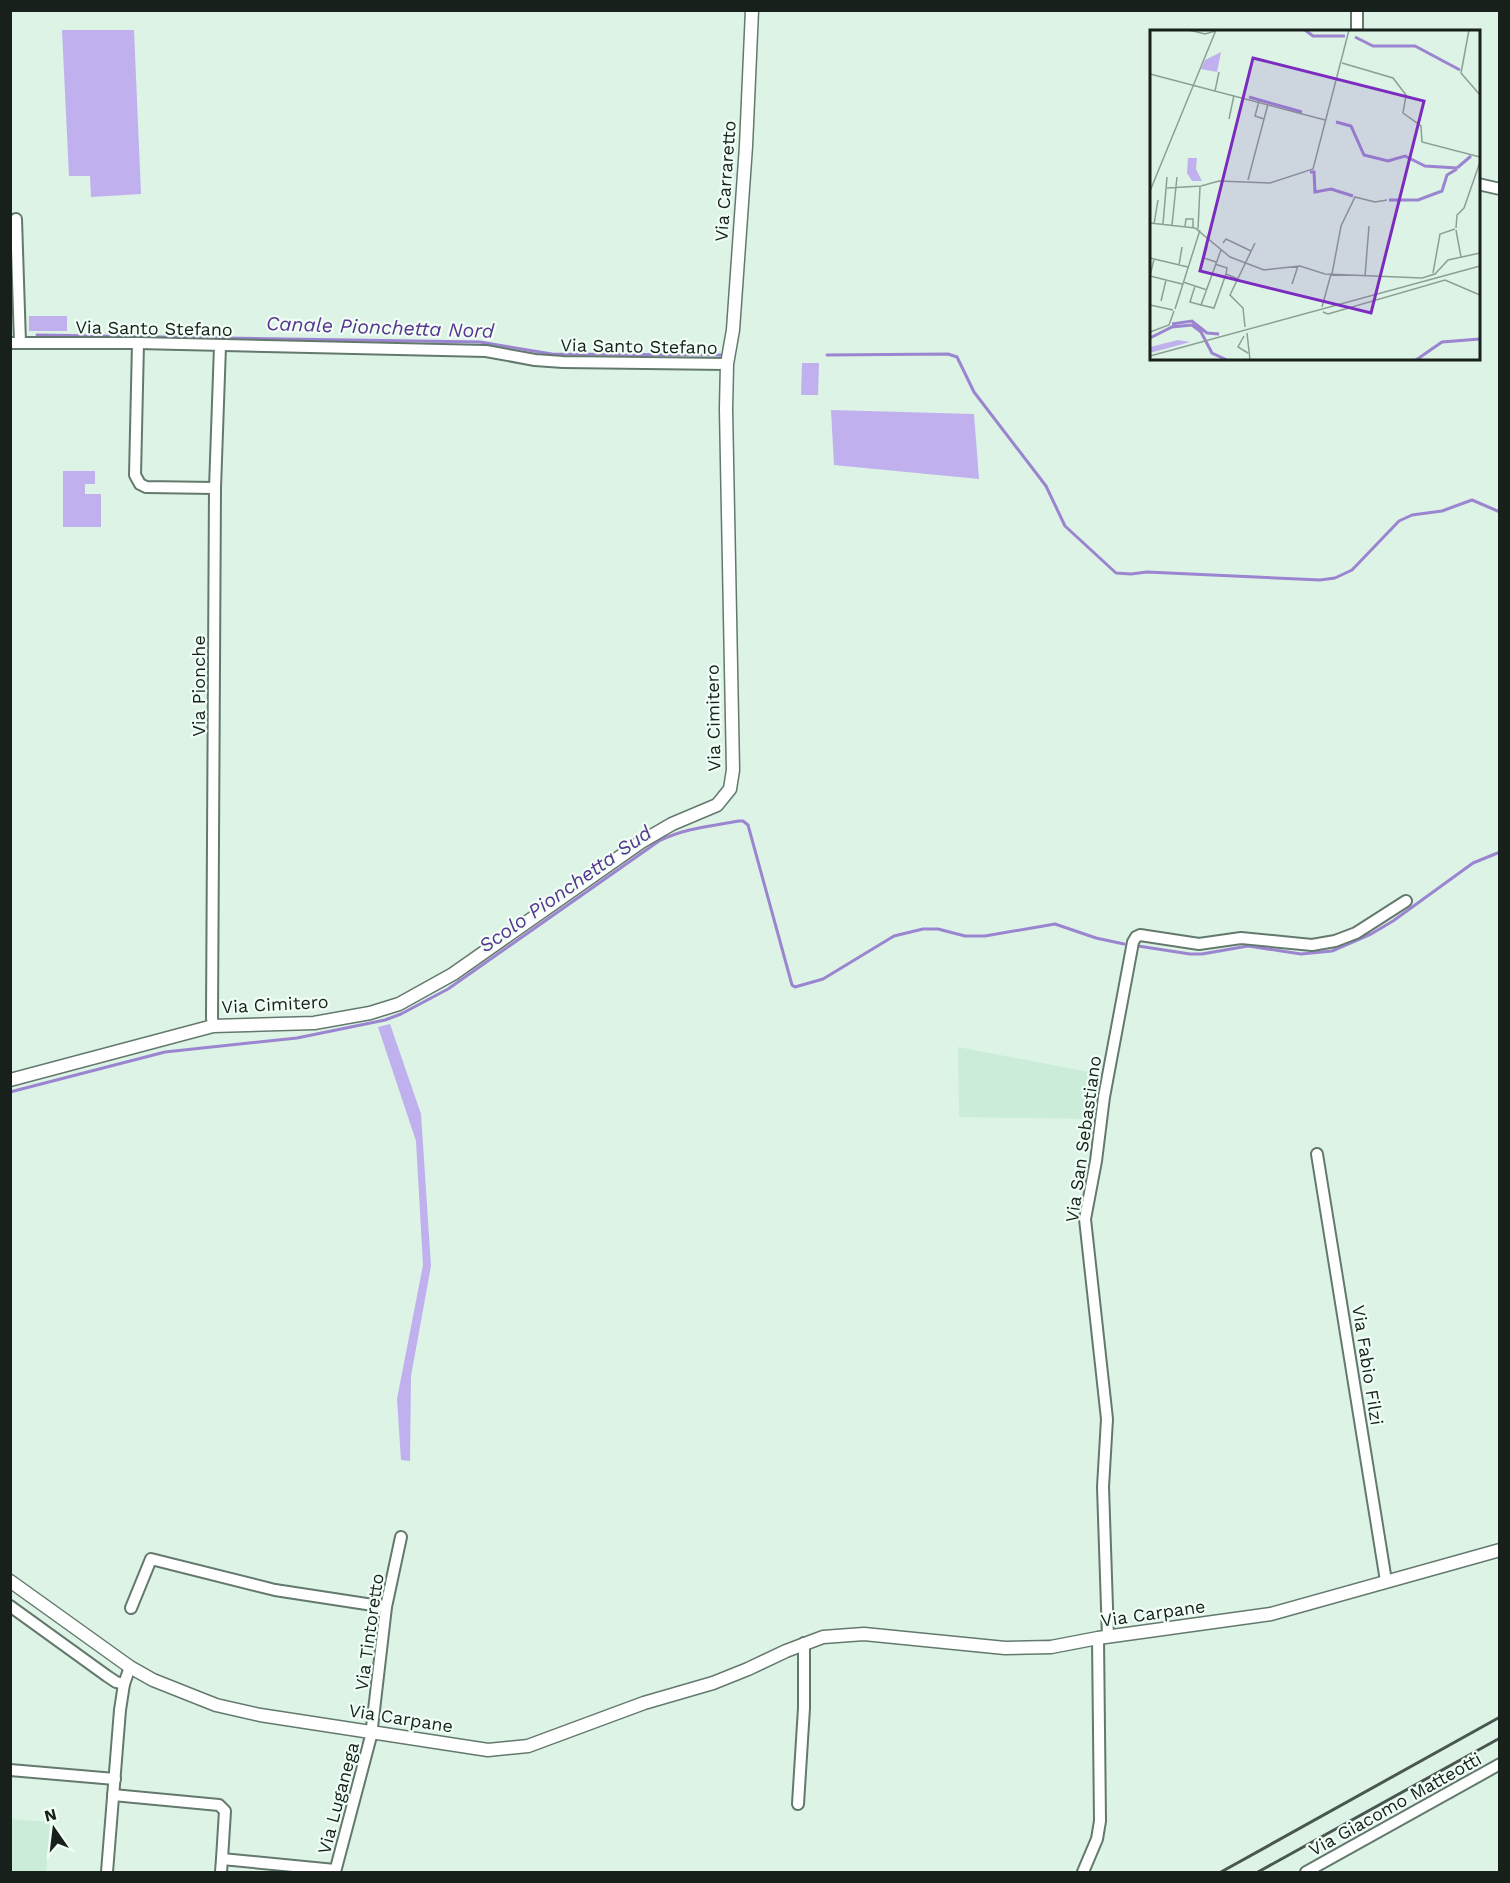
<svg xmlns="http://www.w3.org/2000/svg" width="1510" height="1883" font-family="'Work Sans',sans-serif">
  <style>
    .built { fill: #ccecda }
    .green { fill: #c1b0ee }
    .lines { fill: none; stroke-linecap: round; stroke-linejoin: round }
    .stream { stroke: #9c85d0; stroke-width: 3 }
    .minor-casing { stroke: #64796d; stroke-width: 14 }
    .tertiary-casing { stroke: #64796d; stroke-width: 15 }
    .minor { stroke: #fff; stroke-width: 10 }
    .tertiary { stroke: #fff; stroke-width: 12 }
    .rail { stroke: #4a5750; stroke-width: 3 }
    .labels { text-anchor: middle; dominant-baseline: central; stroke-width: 4.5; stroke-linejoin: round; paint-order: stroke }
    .street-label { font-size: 18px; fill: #17201b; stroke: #f0fef6 }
    .water-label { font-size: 20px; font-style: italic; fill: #58368f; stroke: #f0fef6 }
    .inset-river { fill: none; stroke: #9c85d0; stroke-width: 3 }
    .inset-road { fill: none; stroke: #8d9f95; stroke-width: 1.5 }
    .view { fill: #7b2cbf; fill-opacity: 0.15; stroke: #7b2cbf; stroke-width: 3 }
    .inset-edge { fill: none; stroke: #17201b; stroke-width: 3 }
  </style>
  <rect width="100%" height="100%" fill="#dcf3e6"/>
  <g class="built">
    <polygon points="958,1047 1100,1074 1092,1119 959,1117"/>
    <polygon points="10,1819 50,1822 46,1872 11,1872"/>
  </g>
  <g class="green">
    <polygon points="62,30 134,30 141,194 91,197 90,176 69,176"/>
    <polygon points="67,316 67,331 29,331 29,316"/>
    <polygon points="802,363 819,363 818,395 801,395"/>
    <polygon points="831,410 974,414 979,479 834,465"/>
    <polygon points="63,471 95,471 95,484 85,484 85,494 101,494 101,527 63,527"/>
    <polygon points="390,1024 421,1114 431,1266 411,1376 410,1461 401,1460 397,1399 423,1265 416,1141 378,1027"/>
  </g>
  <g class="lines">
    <g class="stream">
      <polyline points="37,335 480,342 552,354 722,355"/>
      <polyline points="827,355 948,354 957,357 974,392 1046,486 1065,526 1116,573 1131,574 1147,572 1320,580 1335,578 1352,570 1399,521 1412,515 1442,511 1472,500 1500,512"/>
      <polyline points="1138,946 1190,954 1202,954 1248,946 1301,954 1332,951 1371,934 1393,921 1473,863 1500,852"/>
      <path d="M10,1092L165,1052L297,1038L385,1020L401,1014L448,989L659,841C684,828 712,826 739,821H743L748,825L792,985L795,987L823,979L894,936L923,929H938L965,936H985L1055,924L1096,938L1124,944"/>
    </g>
    <defs>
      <g id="minor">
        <polyline points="1357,10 1357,32"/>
        <polyline points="1478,184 1500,189"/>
        <polyline points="16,219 20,343"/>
        <polyline points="10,343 138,343 486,351 535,360 563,362 727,364"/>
        <polyline points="138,343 135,475 140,484 146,487 215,488"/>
        <polyline points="213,1026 212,1018 215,488 220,346"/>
        <polyline points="1317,1154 1386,1581"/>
        <polyline points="10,1606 107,1676 116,1682 124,1684"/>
        <polyline points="131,1608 151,1559 275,1590 386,1607"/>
        <polyline points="1108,1637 1103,1487 1107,1419 1085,1219 1096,1161 1104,1097 1133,942 1136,937 1140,935 1199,944 1241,938 1312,945 1335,941 1356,933 1406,901"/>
        <polyline points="10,1770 115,1779"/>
        <polyline points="113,1795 219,1805 225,1811 222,1859 335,1870"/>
        <polyline points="798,1804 804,1708 804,1643"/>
        <polyline points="107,1872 120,1710 124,1684 130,1667"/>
        <polyline points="221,1872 222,1859"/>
        <polyline points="335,1872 371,1736 386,1607 401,1537"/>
        <polyline points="1083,1872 1097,1839 1100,1821 1098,1638"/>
        <polyline points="1306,1872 1500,1764"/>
      </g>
      <g id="tertiary">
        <polyline points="10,1080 213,1026 314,1023 370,1013 399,1004 453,974 641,842 672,824 717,805 730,789 733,770 726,409 727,364 733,330 746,146 752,10"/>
        <polyline points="10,1581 130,1667 153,1680 216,1705 260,1715 488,1750 528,1746 644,1703 713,1683 748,1669 786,1651 823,1637 864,1634 1005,1648 1051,1647 1098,1638 1271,1614 1500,1550"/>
      </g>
    </defs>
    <use href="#minor" class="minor-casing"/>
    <use href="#tertiary" class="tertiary-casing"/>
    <use href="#minor" class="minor"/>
    <use href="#tertiary" class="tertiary"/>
    <g class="rail">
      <polyline points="1221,1872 1500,1717"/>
      <polyline points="1258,1872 1500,1738"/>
    </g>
  </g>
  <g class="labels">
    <g class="street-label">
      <text transform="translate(725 181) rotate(-86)">Via Carraretto</text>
      <text transform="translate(154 328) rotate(1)">Via Santo Stefano</text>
      <text transform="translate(639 346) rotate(1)">Via Santo Stefano</text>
      <text transform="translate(198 686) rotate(-90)">Via Pionche</text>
      <text transform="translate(713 718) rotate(-91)">Via Cimitero</text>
      <text transform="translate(275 1004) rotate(-3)">Via Cimitero</text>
      <text transform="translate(1083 1139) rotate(-82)">Via San Sebastiano</text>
      <text transform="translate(1368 1365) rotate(81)">Via Fabio Filzi</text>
      <text transform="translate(1153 1613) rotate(-8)">Via Carpane</text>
      <text transform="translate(369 1632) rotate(-82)">Via Tintoretto</text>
      <text transform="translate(401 1718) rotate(9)">Via Carpane</text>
      <text transform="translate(338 1798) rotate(-75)">Via Luganega</text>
      <text transform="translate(1395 1804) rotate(-29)">Via Giacomo Matteotti</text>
    </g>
    <g class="water-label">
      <text transform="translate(380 327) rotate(2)">Canale Pionchetta Nord</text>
      <text transform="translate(565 889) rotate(-35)">Scolo Pionchetta Sud</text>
    </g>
  </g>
  <g transform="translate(1150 30)">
    <rect width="330" height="330" fill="#dcf3e6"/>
    <path d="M71,22L67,42L51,39L55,30ZM38,128H47L46,139L52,151H42L37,143ZM28,310L40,312L0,323V317Z" fill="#c1b0ee"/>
    <path class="inset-river" d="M155,0L163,6H195M205,7L223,16H265L310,40M99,67L152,82M186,92L201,96L214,125L238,131L255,126L275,136L307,138M307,138L321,126M160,142H164L165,162L181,159L203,166M239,170H268L292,161L297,145L307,139M22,294L42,291L57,303L69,304M0,308L22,297L42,295L51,302L62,323L77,330M266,330L292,312L330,309"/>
    <path class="inset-road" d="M39,0L55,4L65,1M319,0L311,43L330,65M192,33L243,48L256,65L253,83L271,96L272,112L330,127M0,44L175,90M65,61L69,42M109,71L105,86L114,89M79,89L84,65M86,96L94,67M98,150L118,74M17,158L51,156L69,151L120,153L163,139L199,0M0,161L66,0M0,193L45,198L80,227L114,240L150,236L175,244L272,248L285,244L298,230L330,223M4,194L8,170M13,194L17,147M22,195L27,147M35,196L36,189H43V197M306,198L307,185L314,178L330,132M48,199L50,157M306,200L311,227M73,213L76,209L101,221M57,217L54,228L66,232M0,228L38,237M4,229L0,246L32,254M65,234L77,238L76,244L88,249M29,235L32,217M283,243L290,204L305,199M182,244L191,196L205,167L225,172L237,170M215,246L219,196M33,252L57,260M142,254L148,236M45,256L40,272L51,275L71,220M11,271L16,250M0,275L23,280M51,275L64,278L76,244M172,277L181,244M25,279L50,200M173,282L178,284L295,250L330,265M95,297L93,278L80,265L105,213M0,302L19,295L24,281M97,303L100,330M94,306L88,317L98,323M0,326L330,236"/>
    <path class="view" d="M103,28L274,71L221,283L50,241Z"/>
    <rect width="330" height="330" class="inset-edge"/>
  </g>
  <rect width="1510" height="1883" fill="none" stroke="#17201b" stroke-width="24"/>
  <g transform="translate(54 1829) rotate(346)" stroke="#f0fef6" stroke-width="4.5" paint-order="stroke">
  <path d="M0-4.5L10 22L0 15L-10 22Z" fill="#17201b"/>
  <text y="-9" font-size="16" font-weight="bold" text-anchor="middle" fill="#17201b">N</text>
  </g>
</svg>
